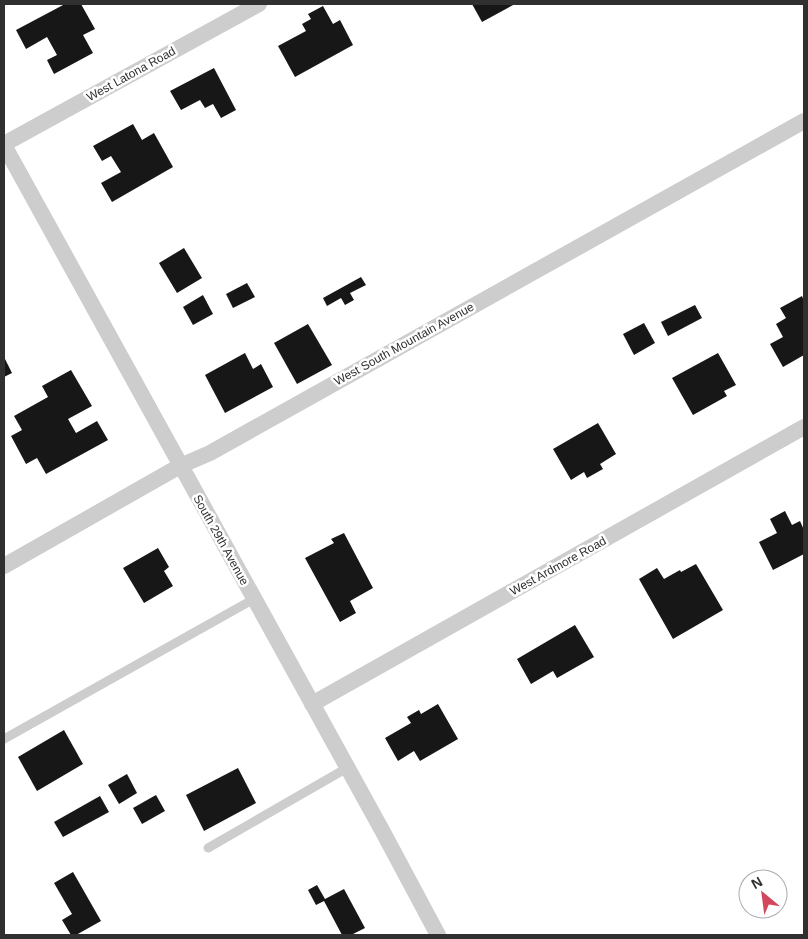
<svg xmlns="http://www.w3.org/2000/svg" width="808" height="939" font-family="Arial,sans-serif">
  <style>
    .building { fill: #171717 }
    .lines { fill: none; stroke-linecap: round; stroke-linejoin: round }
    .service { stroke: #cdcdcd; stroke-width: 9 }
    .minor { stroke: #cdcdcd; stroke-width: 16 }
    .labels { text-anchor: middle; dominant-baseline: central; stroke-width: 5; stroke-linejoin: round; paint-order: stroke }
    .street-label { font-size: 12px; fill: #303030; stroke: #fff }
  </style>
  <rect width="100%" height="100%" fill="#fff"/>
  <g class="building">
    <polygon points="65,4 81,4 95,29 83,35 93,53 54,74 47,60 57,55 47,37 26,49 16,30"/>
    <polygon points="472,4 515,4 482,22"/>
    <polygon points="323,6 333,24 340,20 353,45 295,77 278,46 306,31 302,24 311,19 308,14"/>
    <polygon points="214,68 236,110 221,118 213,104 205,108 200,100 181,110 170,91"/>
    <polygon points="133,124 142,140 154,133 173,167 112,202 101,183 121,172 111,156 102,161 93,146"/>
    <polygon points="184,248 202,278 177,293 159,263"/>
    <polygon points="361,277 366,285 350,293 354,300 345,305 341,298 327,306 323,298"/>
    <polygon points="247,283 255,297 233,308 226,294"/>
    <polygon points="203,295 213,314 193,325 183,307"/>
    <polygon points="802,296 804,301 804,355 783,367 770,344 783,337 776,324 786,318 780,308"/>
    <polygon points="695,305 702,318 668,336 661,322"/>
    <polygon points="644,323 655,343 634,355 623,334"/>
    <polygon points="308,324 332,365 297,384 274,343"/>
    <polygon points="245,353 253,369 261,364 273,387 225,413 205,375"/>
    <polygon points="718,353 736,385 724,391 727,396 693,415 672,378"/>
    <polygon points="4,357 12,373 4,377"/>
    <polygon points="71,370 92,406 68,419 76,433 97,421 108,440 46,474 37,458 26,464 11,436 22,430 14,416 48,397 42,386"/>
    <polygon points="598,423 616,454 600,464 603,469 587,478 584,472 571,480 553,449"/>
    <polygon points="785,511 792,525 800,521 804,530 804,554 773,570 759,542 777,533 770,519"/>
    <polygon points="344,533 373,588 350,601 356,613 340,622 305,558 334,543 331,539"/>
    <polygon points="158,548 169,567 164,571 173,586 144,603 123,568"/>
    <polygon points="696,564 723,610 673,639 639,579 657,568 664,579 680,570 681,572"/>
    <polygon points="575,625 594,657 557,678 553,671 531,684 517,659"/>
    <polygon points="438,704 458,739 420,761 414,751 398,761 385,738 411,723 407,717 419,710 421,714"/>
    <polygon points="64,730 83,764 37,791 18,757"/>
    <polygon points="238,768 256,803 204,831 186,795"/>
    <polygon points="127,774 137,793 119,804 108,785"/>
    <polygon points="156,795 165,811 142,824 133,808"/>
    <polygon points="100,796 109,812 63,837 54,822"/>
    <polygon points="73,872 101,921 76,935 71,935 62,920 72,914 54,883"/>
    <polygon points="317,885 325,899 344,889 365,928 351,935 342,935 324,901 316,905 308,890"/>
  </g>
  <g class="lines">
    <g class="service">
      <polyline points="4,739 254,599"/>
      <polyline points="208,848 347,768"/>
    </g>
    <g class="minor">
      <polyline points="4,144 259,4"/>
      <polyline points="4,145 383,832 438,935"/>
      <polyline points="4,566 180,466 210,453 804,121"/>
      <polyline points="312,704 804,427"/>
    </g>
  </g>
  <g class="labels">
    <g class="street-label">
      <text transform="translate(131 74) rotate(-29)">West Latona Road</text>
      <text transform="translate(404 344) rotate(-29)">West South Mountain Avenue</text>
      <text transform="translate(221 540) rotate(61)">South 29th Avenue</text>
      <text transform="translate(558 566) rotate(-29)">West Ardmore Road</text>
    </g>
  </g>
  <rect width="808" height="939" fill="none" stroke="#303030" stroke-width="10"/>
  <g transform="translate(763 894) rotate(331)"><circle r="24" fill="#ffffff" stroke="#acacac"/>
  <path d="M0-4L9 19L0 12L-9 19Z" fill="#d2475c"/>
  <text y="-8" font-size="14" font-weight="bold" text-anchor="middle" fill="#303030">N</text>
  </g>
</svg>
